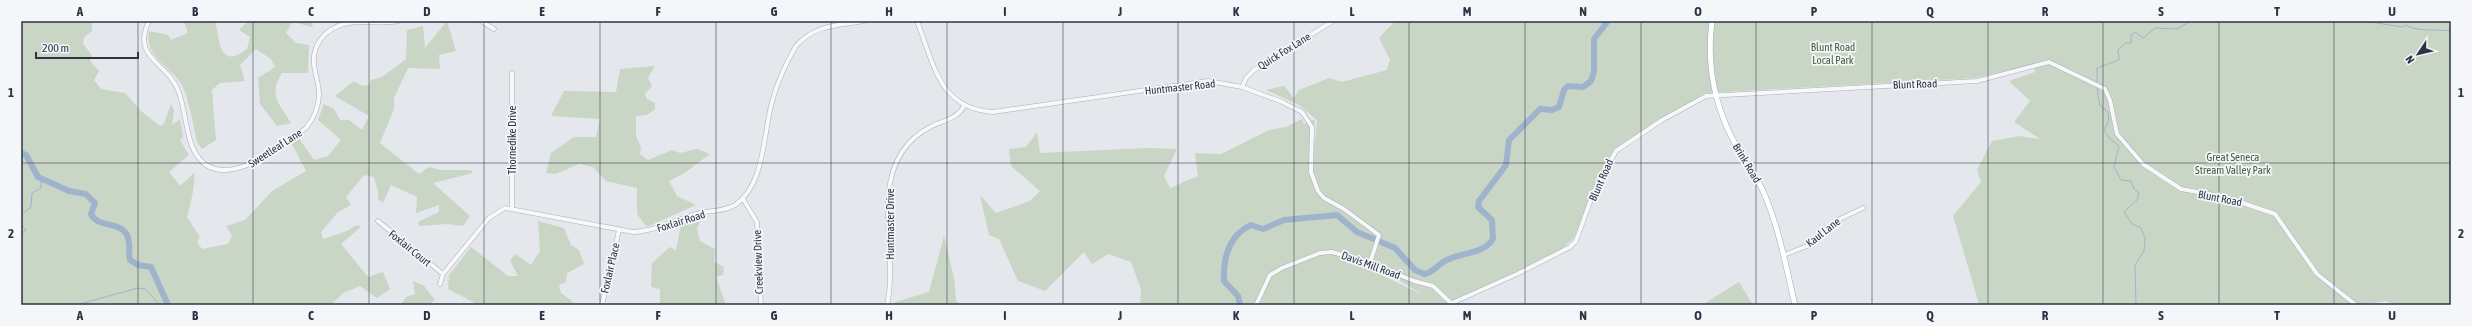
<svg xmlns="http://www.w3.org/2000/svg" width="2472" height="326" font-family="'Asap Condensed',sans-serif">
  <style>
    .green { fill: #c9d6c5; fill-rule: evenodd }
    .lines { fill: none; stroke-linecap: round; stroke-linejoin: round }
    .stream { stroke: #9fb4cc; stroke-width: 1 }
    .river { stroke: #9fb4cc; stroke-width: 6 }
    .minor-casing { stroke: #a9aeb7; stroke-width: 5 }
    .major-casing { stroke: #a3abb8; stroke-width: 6 }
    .minor { stroke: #f7f8fa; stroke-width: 4 }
    .major { stroke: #fff; stroke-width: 5 }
    .grid { fill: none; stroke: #2b3445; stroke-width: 1; stroke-opacity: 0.55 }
    .labels { text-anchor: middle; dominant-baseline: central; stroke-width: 3.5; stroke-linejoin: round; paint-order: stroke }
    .park-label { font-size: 11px; fill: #3f6138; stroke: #f4f6f9 }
    .street-label { font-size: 11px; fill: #2b3445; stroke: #f4f6f9 }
    .neatline { fill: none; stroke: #2b3445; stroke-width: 1.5 }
    .grid-label { font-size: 13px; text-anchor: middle; font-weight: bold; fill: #2b3445 }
  </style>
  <rect width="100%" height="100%" fill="#e4e7ec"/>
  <g class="green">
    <path d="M21,21H58L59,23L61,21H92V31L84,37L83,43L92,56L90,61L99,71L94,80L101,89L125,93L141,111L160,126L164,124L171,104L174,110L172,125L180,119L183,137L180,140L189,155L169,172L180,186L194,173C196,182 190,207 187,217L200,237L197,242L202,249L228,244L232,236L226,226L245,220L272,191L306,171L292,144L298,137L314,160L328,156L341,140L318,120L324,104L334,109L340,120H349L362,130L369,116L335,96L354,81L362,86L369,85L371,80L382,77L406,59L407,30L423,26L425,48L447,21L456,51L439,55L440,69L408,68L394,98V109L380,143L419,174L429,167L441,170H471L473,173L433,183L470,216L463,226L447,224L419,226L418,222L439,212V205L416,213L417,197L391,185L383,203L378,199V192L374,177L364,175L346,197L351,205L338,212L321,232L323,239L347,231L357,225L361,227L341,244L368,277L383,272L390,289L377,298L360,286L343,293L331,305H21Z"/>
    <path d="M184,21H215C220,42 219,70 247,49L250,37L239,30L248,21H311L313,27L292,22L286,33L296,43L309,45L308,73H282C268,95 279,103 291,123L277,126L260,104L258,78L275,67L271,59L256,49L240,65L245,81L220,83L212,90L216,140L202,149L197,142C194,128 188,93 180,82C168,64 144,56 149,31L168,35L171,40L188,33Z"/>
    <path d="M1395,21H2451V305H2395L2386,301L2362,305H1977L1979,304L1953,216L1981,182L1977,170L1992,141L2019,136L2040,139L2014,122L2030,101L2009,81L2035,72L2033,64L1976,78L1705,93L1613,151L1601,171L1574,238L1559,251L1535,264L1444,305H1140L1141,289L1131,262L1108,254L1092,264L1084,252L1045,291L1018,281L999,239L989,235L980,195L996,213L1030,201L1040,191L1011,166L1009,149L1026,147L1037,132L1040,153L1148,148L1177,149L1164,176L1170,188L1198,176L1195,153L1221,154L1269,130L1286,127L1302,119L1304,124L1315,119L1313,143H1315L1317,120L1299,105L1266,90L1284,86L1294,98L1299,90L1329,78L1342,82L1387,70L1390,60L1379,38ZM1355,256L1380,264L1387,273L1425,296L1359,264Z"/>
    <polygon points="655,66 648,78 652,86 645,94 647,99 655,103 655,109 647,115 636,116 636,136 641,148 640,154 648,160 672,150 680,153 697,149 710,154 683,174 669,181 677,196 696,205 647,227 637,214 637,188 606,181 593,167 579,164 556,174 546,173 551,153 574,137 596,137 600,119 551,116 564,91 616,92 620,69"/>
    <polygon points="701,219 697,229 700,241 715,249 714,262 724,267 723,275 716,277 726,305 660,305 660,289 651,287 652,263 670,247 676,250 681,224"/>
    <polygon points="538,221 564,228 571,245 579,250 584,264 567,273 566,282 559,285 561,293 573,302 571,305 475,305 475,303 448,289 449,275 471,247 508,276 518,276 510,261 515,254 531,265 540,251"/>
    <polygon points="944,236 954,278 956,300 960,305 896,305 895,302 929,292"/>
    <polygon points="413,281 424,286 435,300 428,305 401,305 406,297 415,294"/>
    <polygon points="1739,282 1753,305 1702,305"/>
  </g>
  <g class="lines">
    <g class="stream">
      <path d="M2365,21L2402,27L2406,25C2415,32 2439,29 2451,31"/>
      <polyline points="2097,82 2097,68 2119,60 2118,50 2125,43 2131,43 2131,35 2135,32 2143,38 2155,28 2177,29 2191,21"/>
      <polyline points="2097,88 2100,106 2108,112 2109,120 2104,130 2109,138 2119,146 2114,167 2121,180 2131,181 2134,189 2139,193 2137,200 2124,212 2132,224 2141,228 2145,238 2144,251 2135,265 2136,305"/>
      <polyline points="21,215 31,207 32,193 41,188 41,178"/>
      <polyline points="21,225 26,230 21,234"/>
      <polyline points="76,305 138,288 145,289 160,305"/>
    </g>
    <g class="river">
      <path d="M21,153L26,155L38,177L69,191L86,194L95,203L91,214C97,228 120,221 127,235C131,243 128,252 130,260L138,265L151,267L168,305"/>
      <path d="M1240,305L1238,296L1224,281C1223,258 1228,236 1251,225L1263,229L1284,220L1337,215L1357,232L1395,248L1415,270L1424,274C1433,273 1437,265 1445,261C1460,252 1483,255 1493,239L1492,220L1478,207L1479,201L1506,165L1509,140L1540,109L1552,110L1559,107L1564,90L1568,86L1583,87L1591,81L1594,72V39L1608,21"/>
    </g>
    <defs>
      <g id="minor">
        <path d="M149,21C131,58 167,62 178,90C185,107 185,128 192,146C214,200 278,149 306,128C314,118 319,107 319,94C319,84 315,75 314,64C312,45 325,29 344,24C362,19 381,25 398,21"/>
        <polyline points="481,21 494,29"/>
        <path d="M917,21C934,64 939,109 993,112L1208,81L1242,87L1280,101L1302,112L1312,127L1311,172L1318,191L1324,198L1344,209L1379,235L1370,263"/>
        <polyline points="1242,87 1246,78 1254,70 1333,21"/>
        <polyline points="743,199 757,222 761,305"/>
        <polyline points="512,208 512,73"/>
        <polyline points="378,221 443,274"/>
        <polyline points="1784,255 1807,246 1838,220 1863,208"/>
        <path d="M440,284L443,274L489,218L505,208L633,232C656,231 677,219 700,213C712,210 723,212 735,205C765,185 763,134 772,102C777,83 786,63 796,46C815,24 838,26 864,21"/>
        <polyline points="1452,303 1517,274 1570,247 1576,241 1594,191 1616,151 1662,120 1706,96 1977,81 2049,62 2105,89 2110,100 2117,134 2143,164 2181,189 2225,197 2275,214 2317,274 2356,305"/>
        <polyline points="602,305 619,230"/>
        <path d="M887,305C898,257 874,194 902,152C909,141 920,132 932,126C944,120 957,119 964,106"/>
        <polyline points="1256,305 1270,275 1282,268 1320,253 1332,252 1370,263 1414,281 1433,286 1453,305"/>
      </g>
      <path id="major" d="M1712,21C1706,67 1715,109 1738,149C1746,163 1756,176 1763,191C1779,227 1786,267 1795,305"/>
    </defs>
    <use href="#minor" class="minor-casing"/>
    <use href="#major" class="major-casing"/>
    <use href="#minor" class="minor"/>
    <use href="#major" class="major"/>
  </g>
  <path class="grid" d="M138,21V305M253,21V305M369,21V305M484,21V305M600,21V305M716,21V305M831,21V305M947,21V305M1063,21V305M1178,21V305M1294,21V305M1409,21V305M1525,21V305M1641,21V305M1756,21V305M1872,21V305M1988,21V305M2103,21V305M2219,21V305M2334,21V305M21,163H2451"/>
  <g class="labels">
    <g class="park-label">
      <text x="1833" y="47">Blunt Road<tspan x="1833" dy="13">Local Park</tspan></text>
      <text x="2233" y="157">Great Seneca<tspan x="2233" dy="13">Stream Valley Park</tspan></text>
    </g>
    <g class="street-label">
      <text transform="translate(1284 51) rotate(-32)">Quick Fox Lane</text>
      <text transform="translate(1915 84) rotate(-2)">Blunt Road</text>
      <text transform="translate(1180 87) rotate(-6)">Huntmaster Road</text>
      <text transform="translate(512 140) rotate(-90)">Thornedike Drive</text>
      <text transform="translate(275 148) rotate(-33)">Sweetleaf Lane</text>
      <text transform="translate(1747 163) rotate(59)">Brink Road</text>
      <text transform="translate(1601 180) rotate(-66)">Blunt Road</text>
      <text transform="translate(2220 198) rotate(11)">Blunt Road</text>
      <text transform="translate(681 221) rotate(-17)">Foxlair Road</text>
      <text transform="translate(890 224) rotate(-90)">Huntmaster Drive</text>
      <text transform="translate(1823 232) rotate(-38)">Kaul Lane</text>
      <text transform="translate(410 248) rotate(39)">Foxlair Court</text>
      <text transform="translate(758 262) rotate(-92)">Creekview Drive</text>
      <text transform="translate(1371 265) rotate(20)">Davis Mill Road</text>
      <text transform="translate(610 268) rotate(-77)">Foxlair Place</text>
    </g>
  </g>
  <rect width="2472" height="326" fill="none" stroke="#f4f6f9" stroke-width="44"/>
  <g transform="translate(2418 54) rotate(235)" stroke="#f4f6f9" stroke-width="3" paint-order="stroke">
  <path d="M0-3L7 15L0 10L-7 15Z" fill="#2b3445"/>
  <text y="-6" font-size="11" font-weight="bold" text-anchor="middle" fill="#2b3445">N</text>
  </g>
  <path d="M36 52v6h102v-6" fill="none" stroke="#2b3445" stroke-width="2"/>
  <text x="42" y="52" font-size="12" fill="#2b3445" stroke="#f4f6f9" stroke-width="3" paint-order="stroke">200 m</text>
  <rect x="22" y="22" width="2428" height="282" class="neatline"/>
  <g class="grid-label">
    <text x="80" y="16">A</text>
    <text x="195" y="16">B</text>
    <text x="311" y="16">C</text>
    <text x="427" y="16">D</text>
    <text x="542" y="16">E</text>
    <text x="658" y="16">F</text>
    <text x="774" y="16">G</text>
    <text x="889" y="16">H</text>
    <text x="1005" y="16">I</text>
    <text x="1120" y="16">J</text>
    <text x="1236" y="16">K</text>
    <text x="1352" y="16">L</text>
    <text x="1467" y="16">M</text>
    <text x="1583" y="16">N</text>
    <text x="1698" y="16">O</text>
    <text x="1814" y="16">P</text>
    <text x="1930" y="16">Q</text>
    <text x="2045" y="16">R</text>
    <text x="2161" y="16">S</text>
    <text x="2277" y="16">T</text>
    <text x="2392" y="16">U</text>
    <text x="11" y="97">1</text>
    <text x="2461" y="97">1</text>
    <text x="11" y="238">2</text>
    <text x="2461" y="238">2</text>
    <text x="80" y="320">A</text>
    <text x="195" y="320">B</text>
    <text x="311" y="320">C</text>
    <text x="427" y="320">D</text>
    <text x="542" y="320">E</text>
    <text x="658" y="320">F</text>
    <text x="774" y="320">G</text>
    <text x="889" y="320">H</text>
    <text x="1005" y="320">I</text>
    <text x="1120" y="320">J</text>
    <text x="1236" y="320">K</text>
    <text x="1352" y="320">L</text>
    <text x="1467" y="320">M</text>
    <text x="1583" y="320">N</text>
    <text x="1698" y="320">O</text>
    <text x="1814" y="320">P</text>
    <text x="1930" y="320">Q</text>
    <text x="2045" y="320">R</text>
    <text x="2161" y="320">S</text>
    <text x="2277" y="320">T</text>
    <text x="2392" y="320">U</text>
  </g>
</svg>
